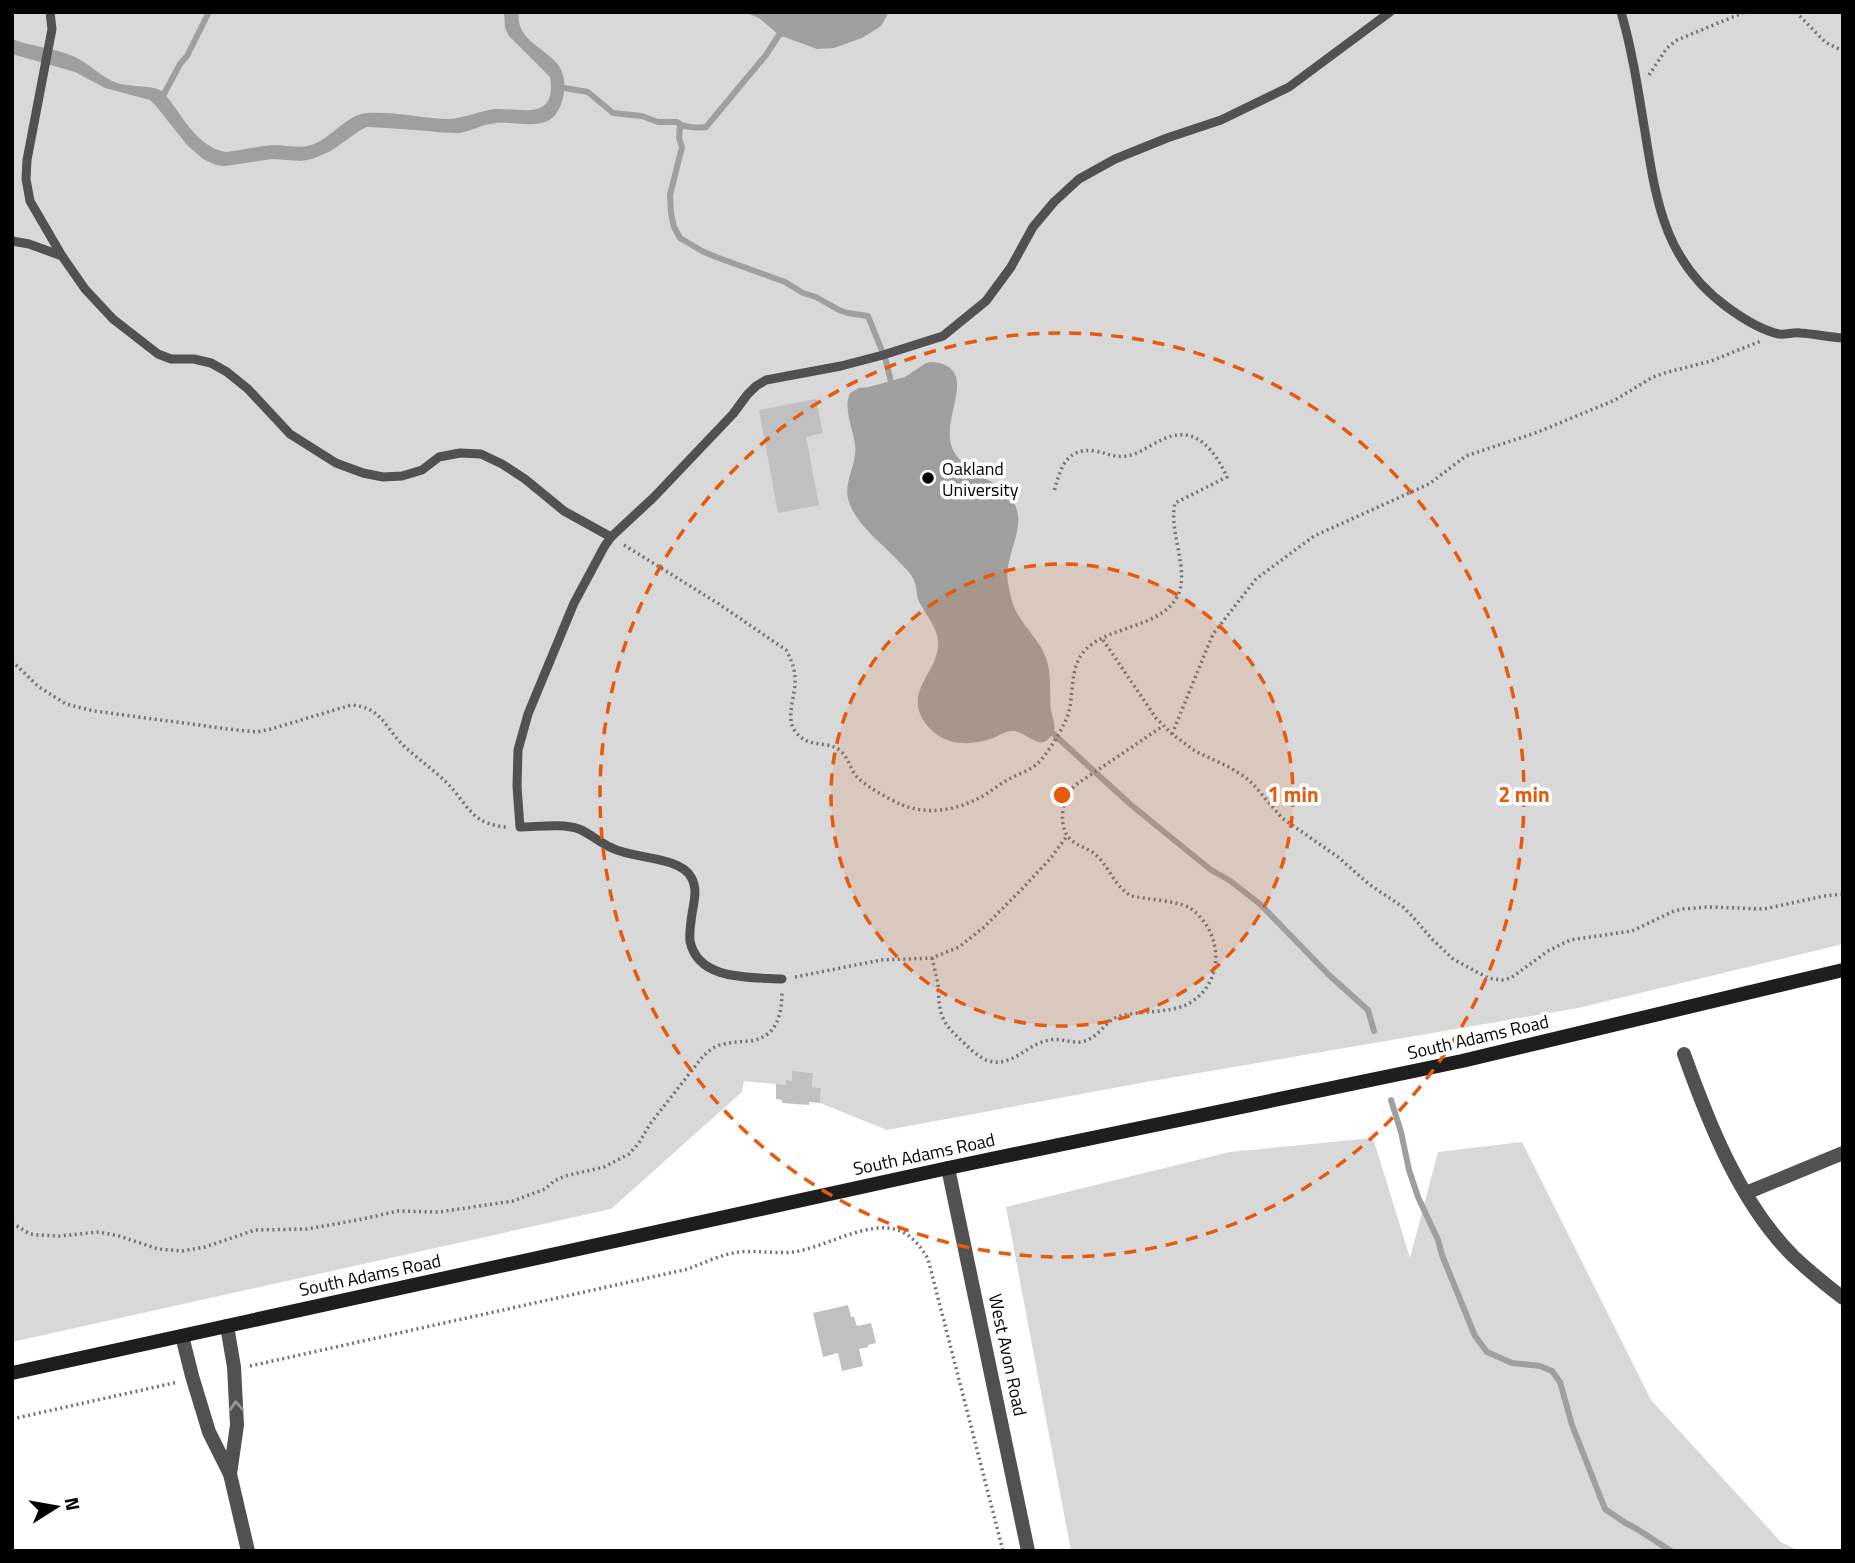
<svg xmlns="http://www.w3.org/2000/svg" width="1855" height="1563" font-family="'Titillium Web',sans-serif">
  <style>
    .green { fill: #d8d8d8 }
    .water { fill: #9f9f9f }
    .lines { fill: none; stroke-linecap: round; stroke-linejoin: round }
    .stream { stroke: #9f9f9f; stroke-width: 6 }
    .building { fill: #c0c0c0 }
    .path { stroke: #737373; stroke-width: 3.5; stroke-dasharray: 2 3.5; stroke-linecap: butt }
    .service { stroke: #515151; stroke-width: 9 }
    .minor { stroke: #515151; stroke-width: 14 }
    .tertiary { stroke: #515151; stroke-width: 14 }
    .secondary { stroke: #1e1e1e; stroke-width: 14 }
    .oneway { stroke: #979797 }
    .ring { fill: none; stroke: #e8590c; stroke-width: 3.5; stroke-dasharray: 12 9 }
    .poi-dot { fill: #000; stroke: #fff; stroke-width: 2.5 }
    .labels { text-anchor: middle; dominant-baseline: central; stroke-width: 7; stroke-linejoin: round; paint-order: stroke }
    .poi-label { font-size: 18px; fill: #000; stroke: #fff; text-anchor: start }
    .street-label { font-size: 18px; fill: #000; stroke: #fff }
    .centre { fill: #e8590c; stroke: #fff; stroke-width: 3.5 }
    .ring-label { font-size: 21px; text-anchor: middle; font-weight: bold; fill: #e8590c; stroke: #fff; stroke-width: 7; stroke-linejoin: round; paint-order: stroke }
  </style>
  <rect width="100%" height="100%" fill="#fff"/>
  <g class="green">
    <polygon points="12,12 1843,12 1843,944 1578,1008 1146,1082 887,1130 820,1103 821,1088 812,1087 813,1073 793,1072 792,1081 786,1081 786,1085 744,1081 742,1092 611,1209 12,1342"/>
    <polygon points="1373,1138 1410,1258 1438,1152 1522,1142 1651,1400 1781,1542 1799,1551 1071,1551 1006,1207 1230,1152"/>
  </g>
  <g class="water">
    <path d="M504,12H519C515,40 545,47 559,66C564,74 565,82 564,92C557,137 526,121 496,123C483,124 472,131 459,133C448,133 438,132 427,131C407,129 387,128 367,127L359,131L331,151L312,159L301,161L272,159L225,166L216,165L203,159L187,145L156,106L150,100L105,88L75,72L12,54V39C33,47 55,48 75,57C90,64 101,77 117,83C129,87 150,85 160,90C166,94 170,101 174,106C187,125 202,148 226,152C242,150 258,146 274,145C287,145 298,149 311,145C331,139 347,114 367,113C393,111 420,118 447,119C464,119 478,111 495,109C521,108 557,122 550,77L509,36L505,28Z"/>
    <polygon points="744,12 889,12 881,26 862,38 834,48 817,49 779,35 759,18"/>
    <path d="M932,362C983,367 938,419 953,450C966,475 999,479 1013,501C1029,527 1003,555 1008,583C1010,593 1012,605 1017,613C1026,629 1040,641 1046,658C1052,674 1049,693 1051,710C1052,717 1056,724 1054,731C1052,735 1048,741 1043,742C1036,744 1023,732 1014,731C1005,730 998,737 990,739C983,742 976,742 969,743C948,745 926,732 919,711C912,687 936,670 938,647C940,628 924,614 918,599C916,594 917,588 915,583C913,576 908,571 903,566C885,545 858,528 849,502C842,483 858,464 855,445C853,429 843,408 850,393L859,388L869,387L905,377L926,363Z"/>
  </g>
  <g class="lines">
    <g class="stream">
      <path d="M564,88L588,92L613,113L642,116L658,122H677C684,128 697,128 706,127L766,55L779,35L786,32"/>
      <polyline points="164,94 180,64 187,56 209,12"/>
      <polyline points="680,125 679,138 682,147 670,195 671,213 674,227 680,238 702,251 716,257 785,282 803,293 816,297 839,310 848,313 868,316 886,361 892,386"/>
      <polyline points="1047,728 1130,804 1211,870 1229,880 1260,904 1329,975 1368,1010 1374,1031"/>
      <polyline points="1391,1100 1401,1132 1409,1170 1418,1197 1438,1240 1442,1255 1475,1336 1487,1352 1512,1363 1540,1366 1552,1371 1560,1382 1572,1425 1605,1509 1624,1522 1637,1529 1671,1551"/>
    </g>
  </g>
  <g class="building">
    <polygon points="816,399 823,433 806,437 819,505 778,513 759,410"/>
    <polygon points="792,1071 813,1073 812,1087 821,1088 820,1103 809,1102 809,1105 782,1103 782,1100 776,1099 776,1084 786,1085 786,1080 792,1081"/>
    <polygon points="848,1305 851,1317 854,1317 857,1326 871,1323 876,1343 868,1345 868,1347 859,1349 863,1366 842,1371 838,1353 823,1357 813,1313"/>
  </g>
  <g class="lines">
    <g class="path">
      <polyline points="1796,12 1825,42 1843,51"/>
      <polyline points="1649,75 1667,48 1677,40 1745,12"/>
      <path d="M624,545L719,604L786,650C791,659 795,668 795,679C796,695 785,718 795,731C808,749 823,740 838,749C849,756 850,771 859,779C869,788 889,799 900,804C925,815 954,811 977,799C988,794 998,785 1009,779C1018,774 1029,771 1037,764C1046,756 1058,736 1064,724C1077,701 1066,670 1086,649C1110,626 1161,627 1177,597C1191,571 1168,533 1175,503L1227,477C1216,453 1197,425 1166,438C1153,443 1141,453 1127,456C1115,458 1106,453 1095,451C1066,447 1060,469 1054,492"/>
      <polyline points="1103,640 1156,718 1172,734 1195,751 1229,767 1245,777 1253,784 1282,818 1338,857 1370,885 1403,907 1413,917 1432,939 1453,959 1488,978 1502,980 1511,978 1548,951 1570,940 1632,931 1674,911 1683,909 1708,907 1764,909 1824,896 1843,894"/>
      <path d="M12,661L39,687L66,704L94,711L228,729L257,732L271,729L351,705C380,707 384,725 401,743C417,759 436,771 451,787C460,797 469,813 481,820C488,824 499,827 507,827"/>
      <polyline points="1172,734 1213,634 1256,579 1314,536 1429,484 1466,456 1538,432 1615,400 1653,377 1668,372 1711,361 1761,341"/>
      <path d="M932,958C934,966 936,975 938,984C939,996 938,1009 944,1020C949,1030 957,1036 965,1044C971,1050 978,1056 986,1060C1011,1070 1027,1043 1050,1040C1060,1038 1070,1043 1081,1042C1099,1039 1105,1020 1120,1016C1142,1010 1167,1014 1188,1004C1217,988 1223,953 1207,926C1202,919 1196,911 1188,907C1176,901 1146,899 1131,896C1115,886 1111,871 1099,858C1090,848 1079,847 1071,840C1059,830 1061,804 1069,792C1071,789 1074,787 1077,784L1163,726"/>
      <polyline points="795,977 881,960 932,958 959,947 983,928 1022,889 1050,859 1067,836"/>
      <path d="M12,1223L30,1234L39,1235L59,1236L99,1232L119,1236L158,1249L182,1251L205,1247L255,1230L307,1229L358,1220L398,1211L439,1212L513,1201L545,1189L554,1181L565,1176L604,1167L629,1154L639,1143L650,1124L704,1055C708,1052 712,1048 717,1046C728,1042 739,1042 750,1041C777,1037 782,1015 782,991"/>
      <path d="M250,1366L688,1269C704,1263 722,1254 739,1252C757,1250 776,1254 793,1252C824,1248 867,1220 898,1230C912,1235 921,1247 928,1259L1003,1551"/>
      <polyline points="12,1419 178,1382"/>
    </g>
    <g class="service">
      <polyline points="50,12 52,29 27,160 26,179 30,201 62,256 85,289 113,319 158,354 171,359 194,359 211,363 227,372 248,389 290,434 336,463 363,473 383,477 402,476 422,470 439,457 460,453 481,454 502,464 525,479 564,511 611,537"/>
      <path d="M1621,12C1633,53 1639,96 1646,138C1657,207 1667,263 1727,307C1742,318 1760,330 1779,334C1786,335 1793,332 1800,333C1814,334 1829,337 1843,338"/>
      <polyline points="12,241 29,244 62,256"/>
      <path d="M782,979C750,977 698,981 690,941C689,932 691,922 692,914C694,901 698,889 691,877C679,856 633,859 612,848C600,843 591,834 579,829C561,823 538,827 520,827L517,786L518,750L528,714L574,603L604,547L611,537L654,497L733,414L747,395L756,386L766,380L841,366L883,355L943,336L986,301L1011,267L1033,227L1054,202L1079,179L1115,159L1167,138L1221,120L1289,87L1390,12"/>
    </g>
    <g class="minor">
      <path d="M1684,1054C1709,1124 1740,1203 1793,1256C1809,1271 1826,1285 1843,1298"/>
      <polyline points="1746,1193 1843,1153"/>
      <polyline points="227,1326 234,1367 237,1425 230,1474"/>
      <polyline points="182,1336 192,1376 209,1432 230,1474 248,1551"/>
    </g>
    <polyline class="tertiary" points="948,1168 1028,1551"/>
    <polyline class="secondary" points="12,1373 948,1168 1462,1061 1843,970"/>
  </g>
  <defs><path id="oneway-chevron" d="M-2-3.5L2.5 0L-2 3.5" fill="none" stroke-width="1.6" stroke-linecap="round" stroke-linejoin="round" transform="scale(1.75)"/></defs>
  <use class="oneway" href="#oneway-chevron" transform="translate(236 1406) rotate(-93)"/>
  <circle cx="1062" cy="795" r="231" fill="#e8590c" fill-opacity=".12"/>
  <g class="ring">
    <circle cx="1062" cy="795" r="231"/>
    <circle cx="1062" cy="795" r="462"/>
  </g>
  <circle class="poi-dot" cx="928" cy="478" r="7"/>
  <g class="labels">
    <g class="poi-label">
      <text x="942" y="468">Oakland<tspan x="942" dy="21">University</tspan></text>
    </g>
    <g class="street-label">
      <text transform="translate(1478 1037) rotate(-13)">South Adams Road</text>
      <text transform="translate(924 1154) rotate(-12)">South Adams Road</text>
      <text transform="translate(370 1275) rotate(-12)">South Adams Road</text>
      <text transform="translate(1008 1355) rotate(78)">West Avon Road</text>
    </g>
  </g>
  <circle cx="1062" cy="795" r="10" class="centre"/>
  <g class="ring-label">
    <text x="1293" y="802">1 min</text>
    <text x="1524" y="802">2 min</text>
  </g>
  <rect width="1855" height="1563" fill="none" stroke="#000000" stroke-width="28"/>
  <g transform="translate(56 1507) rotate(79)" stroke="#ffffff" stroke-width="5" paint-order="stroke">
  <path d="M0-5L12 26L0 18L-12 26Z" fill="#000000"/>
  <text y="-10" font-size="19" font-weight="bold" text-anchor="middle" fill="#000000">N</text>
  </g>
</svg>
